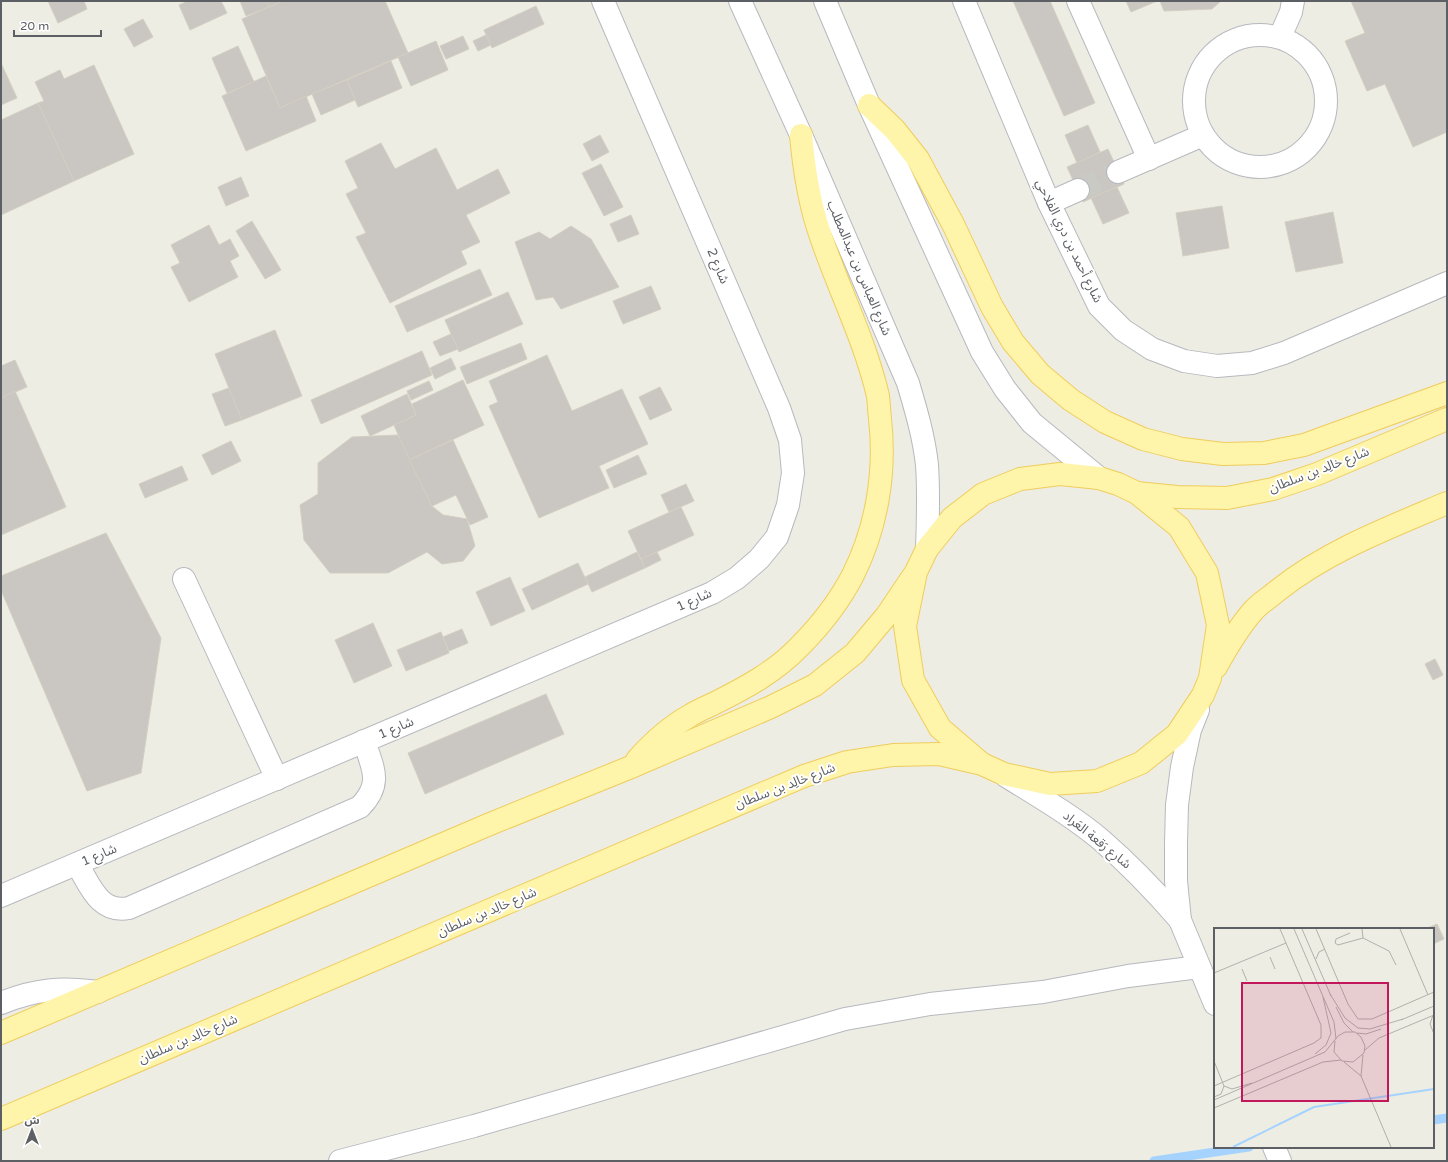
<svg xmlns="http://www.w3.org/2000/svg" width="1448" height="1162" font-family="'Varela Round','Noto Sans Arabic',sans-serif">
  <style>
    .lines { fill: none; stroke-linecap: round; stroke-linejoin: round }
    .stream { stroke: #a5d3fe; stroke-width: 9 }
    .building { fill: #cac6c1; stroke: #d3cfc2 }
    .minor-tunnel { stroke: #cacac4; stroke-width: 22; stroke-dasharray: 22 11; stroke-linecap: butt }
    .minor-casing { stroke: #b6b9be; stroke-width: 24 }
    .major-casing { stroke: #efcd5c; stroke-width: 24 }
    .minor { stroke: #fff; stroke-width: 22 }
    .major { stroke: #fef4aa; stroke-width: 22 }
    .labels { text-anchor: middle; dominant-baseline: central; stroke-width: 4; stroke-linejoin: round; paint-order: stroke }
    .street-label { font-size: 13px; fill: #5c5f64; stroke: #fff }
    .inset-river { fill: none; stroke: #a5d3fe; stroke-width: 2 }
    .inset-road { fill: none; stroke: #b0b0ad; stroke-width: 1 }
    .view { fill: #c2185b; fill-opacity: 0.15; stroke: #c2185b; stroke-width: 2 }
    .inset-edge { fill: none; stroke: #5c5f64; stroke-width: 2 }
  </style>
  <rect width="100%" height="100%" fill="#eeede4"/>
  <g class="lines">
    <g class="stream">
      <polyline points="1433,1120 1447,1118"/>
      <polyline points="1154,1161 1249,1147"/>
    </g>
  </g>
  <g class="building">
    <polygon points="48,1 84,1 87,9 58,23"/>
    <polygon points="188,1 221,1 227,13 190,30 179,5"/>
    <polygon points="240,1 266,1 269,7 246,16"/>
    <polygon points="266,1 283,1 269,7"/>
    <polygon points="283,1 385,1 408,53 280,108 242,19"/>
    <polygon points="1013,1 1050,1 1095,103 1064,116"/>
    <polygon points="1126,1 1157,1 1131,12"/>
    <polygon points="1160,1 1221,1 1212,9 1164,11"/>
    <polygon points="1351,1 1447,1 1447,132 1413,147 1385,84 1367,91 1345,41 1365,33"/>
    <polygon points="536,6 544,24 492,48 484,30"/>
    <polygon points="143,19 153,37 134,47 124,29"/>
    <polygon points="486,35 491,45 478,51 473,41"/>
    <polygon points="463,36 469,49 446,59 440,46"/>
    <polygon points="436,41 448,70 411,86 398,57"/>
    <polygon points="238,46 254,82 227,93 212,58"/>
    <polygon points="391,61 402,88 358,107 347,80"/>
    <polygon points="1,63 17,98 1,105"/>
    <polygon points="94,65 134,154 74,181 38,103 44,101 35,82 60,70 64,79"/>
    <polygon points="266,76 280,108 306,96 316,121 246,151 222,96"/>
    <polygon points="347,80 355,100 321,115 312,94"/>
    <polygon points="38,103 74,181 1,215 1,120"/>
    <polygon points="1088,125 1100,152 1077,163 1065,135"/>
    <polygon points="600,135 609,152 592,161 583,144"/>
    <polygon points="381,143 395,169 436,148 457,190 498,169 510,193 466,215 480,242 461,251 467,264 390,303 356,237 366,233 346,194 358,188 345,161"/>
    <polygon points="1108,149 1124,184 1083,202 1067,167"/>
    <polygon points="601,164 623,207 604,216 582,173"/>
    <polygon points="241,177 249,196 226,206 218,187"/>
    <polygon points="1117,187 1129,213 1103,224 1091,198"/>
    <polygon points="1222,206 1229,248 1183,256 1176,213"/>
    <polygon points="1333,212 1343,263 1296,272 1285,222"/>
    <polygon points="631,215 639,234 618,242 610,224"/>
    <polygon points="252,221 281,270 265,279 236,231"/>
    <polygon points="209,225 219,245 230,239 239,256 230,261 238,277 189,302 171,267 180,263 171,245"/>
    <polygon points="571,226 591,239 619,287 561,309 553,297 536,300 515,242 539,232 550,239"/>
    <polygon points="480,269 492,295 407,332 395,306"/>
    <polygon points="651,286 661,309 623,324 613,301"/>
    <polygon points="508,292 523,324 459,352 445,320"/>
    <polygon points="275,330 302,396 242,420 215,354"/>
    <polygon points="451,334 458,349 440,356 433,342"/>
    <polygon points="521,343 527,359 467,384 460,367"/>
    <polygon points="422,351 432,375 321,424 311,400"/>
    <polygon points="547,355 572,411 622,389 648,444 599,466 609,488 539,518 489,406 498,402 489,381"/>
    <polygon points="451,358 456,369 435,379 430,368"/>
    <polygon points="15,360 27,387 1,398 1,366"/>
    <polygon points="463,380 484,425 409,460 394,425 416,415 412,404"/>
    <polygon points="429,381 433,390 411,400 407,391"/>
    <polygon points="660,387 672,410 650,420 639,397"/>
    <polygon points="229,388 242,420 225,426 212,394"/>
    <polygon points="15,391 66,507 1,535 1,398"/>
    <polygon points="407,394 416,415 370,436 361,416"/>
    <polygon points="398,435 432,506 443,515 467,519 475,546 463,561 442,564 427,552 388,573 330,573 304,540 300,505 318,494 318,463 352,437"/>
    <polygon points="453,440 488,517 470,525 456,495 432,506 409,460"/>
    <polygon points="231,441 241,461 212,475 202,455"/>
    <polygon points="638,455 647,474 614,488 606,470"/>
    <polygon points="182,466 188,480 145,498 139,484"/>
    <polygon points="686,484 694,501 669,512 661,495"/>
    <polygon points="681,507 694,535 641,559 628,531"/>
    <polygon points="106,533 161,638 141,773 87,791 1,590 1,576"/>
    <polygon points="637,552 645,568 592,592 585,577"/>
    <polygon points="657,552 661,560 645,568 641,559"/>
    <polygon points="578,563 588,584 532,610 522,589"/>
    <polygon points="510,577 525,611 491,626 476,592"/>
    <polygon points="373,623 392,666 354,683 335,640"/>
    <polygon points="462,629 468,643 449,651 443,637"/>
    <polygon points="441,632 449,653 406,671 397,650"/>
    <polygon points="1435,659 1443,675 1433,680 1425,664"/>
    <polygon points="546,694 564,734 425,794 408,753"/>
    <polygon points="1437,924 1444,939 1433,944 1433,929 1425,929"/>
  </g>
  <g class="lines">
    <polyline class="minor-tunnel" points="1078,190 1118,172"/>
    <defs>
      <g id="minor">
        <path d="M740,1L801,135L908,383C916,410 924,437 927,465C929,493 928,521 927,549"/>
        <polyline points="825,1 869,105 982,352 1005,389 1032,423 1099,478"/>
        <polyline points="964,1 1049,203 1099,306 1123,330 1152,349 1184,361 1217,366 1252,363 1284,353 1447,283"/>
        <polyline points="1078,1 1149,159"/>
        <circle cx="1260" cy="101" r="66"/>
        <polyline points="1280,37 1291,12 1293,1"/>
        <polyline points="1118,172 1203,135"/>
        <polyline points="1049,203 1078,190"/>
        <polyline points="184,579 277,779"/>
        <polyline points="1198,710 1190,730 1182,767 1177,805 1176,843 1176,881 1180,920 1215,1004"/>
        <path d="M1006,776C1038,796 1071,815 1100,839C1129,864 1155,891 1180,920"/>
        <path d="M77,864C90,885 99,914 129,908L360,807C383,783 373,769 364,741"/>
        <polyline points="1,896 712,593 737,578 759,559 777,537 788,505 793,473 790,440 779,408 603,1"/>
        <path d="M1,1003C36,989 61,987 98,992"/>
        <polyline points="1274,1147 1280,1161"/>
        <polyline points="340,1161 474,1126 845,1019 930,1004 1043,992 1128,976 1199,967"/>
      </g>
      <g id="major">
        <polyline points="869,105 895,130 918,159 953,224 992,307 1013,342 1040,374 1071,400 1105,422 1143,439 1182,449 1223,454 1264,453 1304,445 1447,393"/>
        <polyline points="1137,493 1177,497 1227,498 1273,489 1317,474 1447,419"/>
        <path d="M1216,667C1227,647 1238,628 1253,611C1260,603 1269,598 1277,591C1327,551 1388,528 1447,503"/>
        <path d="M637,760C653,742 671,726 691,715C699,710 707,707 715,703C745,688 775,672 799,647C820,626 839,602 853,575C877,527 886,472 880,419C879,411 879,404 878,396C865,340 838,288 820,234C809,202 804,169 801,135"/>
        <polyline points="1,1033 490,824 631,767 771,707 815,685 855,653 887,615 916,572 927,549 952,518 983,494 1020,479 1060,474 1099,478 1118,484 1137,493 1179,527 1207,573 1218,625 1210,678 1203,695 1177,734 1141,763 1097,781 1050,784 1004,774 982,764 940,728 913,680 905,626 916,572"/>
        <polyline points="1,1119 804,776 847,762 893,755 939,754 978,763"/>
      </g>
    </defs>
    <use href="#minor" class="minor-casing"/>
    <use href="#major" class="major-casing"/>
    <use href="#minor" class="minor"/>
    <use href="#major" class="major"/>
  </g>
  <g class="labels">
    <g class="street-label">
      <text transform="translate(1069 241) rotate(64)">شارع أحمد بن دري الفلاحي</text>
      <text transform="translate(718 266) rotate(67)">شارع 2</text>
      <text transform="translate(859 268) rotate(67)">شارع العباس بن عبدالمطلب</text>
      <text transform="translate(1319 470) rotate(-21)">شارع خالِد بن سلطان</text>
      <text transform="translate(694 600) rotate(-24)">شارع 1</text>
      <text transform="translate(396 728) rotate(-23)">شارع 1</text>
      <text transform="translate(785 786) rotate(-21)">شارع خالِد بن سلطان</text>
      <text transform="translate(1097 840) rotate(39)">شارع رَقعة العَراد</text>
      <text transform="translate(99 855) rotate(-23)">شارع 1</text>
      <text transform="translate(487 912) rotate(-23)">شارع خالِد بن سلطان</text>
      <text transform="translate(188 1039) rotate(-23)">شارع خالِد بن سلطان</text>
    </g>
  </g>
  <g transform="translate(1214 928)">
    <rect width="220" height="220" fill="#eeede4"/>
    <path class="inset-river" d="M19,219L100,179L220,161"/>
    <path class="inset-road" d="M80,1L120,94L122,111M88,1L117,68M102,1L134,76L144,91H158L220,64M186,1L214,67M136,5L122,11L121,15L124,17L149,10L148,1M149,10L175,23L182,37M56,29L61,41M102,31L105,24L111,21M28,41L33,53M0,45L72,15M116,66L131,90L144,100L156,101L189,91M122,79L130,95L139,104M219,87L216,96L220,106M187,92L220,78M143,105L152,106L167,101M151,122L165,110L220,87M101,126L112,117L117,105L109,69M149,127L147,148L177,219M0,133L10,158L7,166L0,169M130,134L147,148M0,158L100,115L107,110V97L66,1M10,158L18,161L38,155M0,172L111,124L124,108L131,104H141L147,109L151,118L150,125L139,134L128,133L120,124L121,113M0,180L109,134L127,132"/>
    <path class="view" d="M28,55H174V173H28Z"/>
    <rect width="220" height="220" class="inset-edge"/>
  </g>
  <rect width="1448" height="1162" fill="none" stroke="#5c5f64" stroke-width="4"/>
  <g transform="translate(32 1130)" stroke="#ffffff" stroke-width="3" paint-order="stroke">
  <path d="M0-3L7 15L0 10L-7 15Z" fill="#5c5f64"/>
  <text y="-6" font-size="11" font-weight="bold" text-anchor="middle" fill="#5c5f64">ش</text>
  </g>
  <path d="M14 30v6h87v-6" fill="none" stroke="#5c5f64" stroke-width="2"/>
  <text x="20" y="30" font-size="12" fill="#5c5f64" stroke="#ffffff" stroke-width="3" paint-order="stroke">20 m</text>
</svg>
